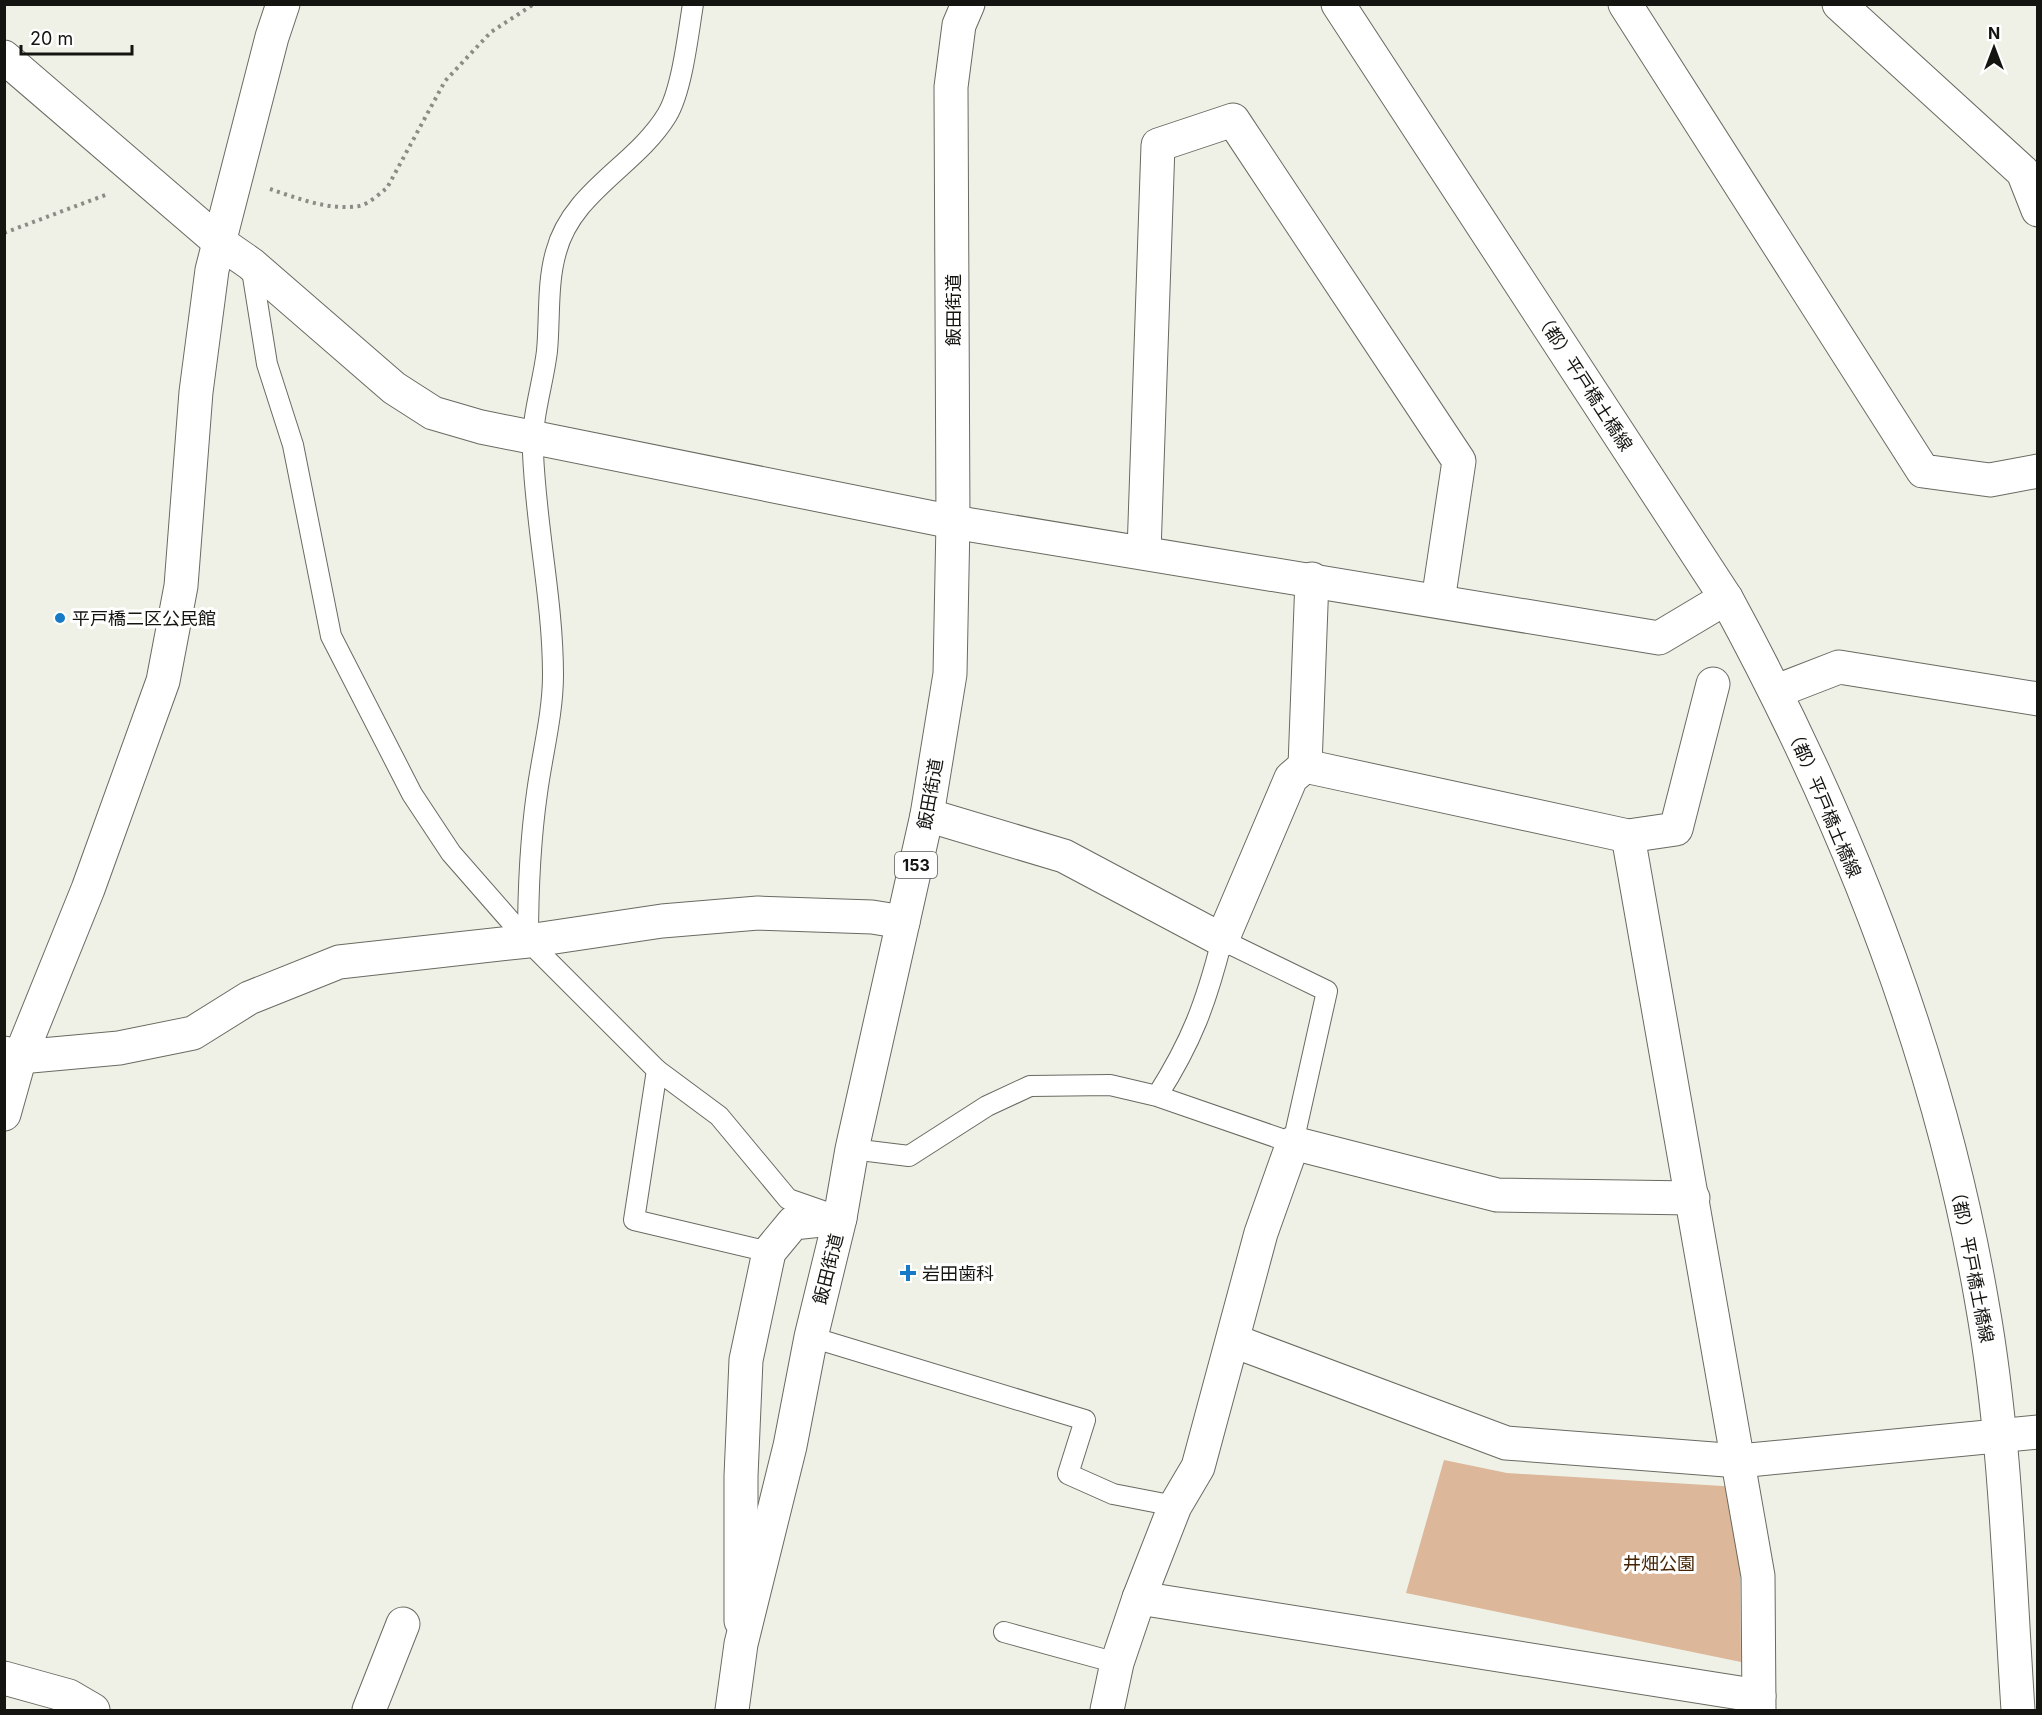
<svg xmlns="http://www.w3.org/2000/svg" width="2042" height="1715" font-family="Inter,'Noto Sans JP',sans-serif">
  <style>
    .green { fill: #dcb799 }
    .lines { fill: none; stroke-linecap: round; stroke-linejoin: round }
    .service-casing { stroke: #696a61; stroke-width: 22 }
    .minor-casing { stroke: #696a61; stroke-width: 35 }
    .tertiary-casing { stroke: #696a61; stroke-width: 35 }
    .trunk-casing { stroke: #696a61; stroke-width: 35 }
    .path { stroke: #8b8c85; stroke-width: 4; stroke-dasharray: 3 4.5; stroke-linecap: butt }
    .service { stroke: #fff; stroke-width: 20 }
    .minor { stroke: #fff; stroke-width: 33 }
    .tertiary { stroke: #fff; stroke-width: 33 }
    .trunk { stroke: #fff; stroke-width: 33 }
    .poi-dot { fill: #167ac6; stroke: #fff; stroke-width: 2 }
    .labels { text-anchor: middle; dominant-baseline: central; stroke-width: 6; stroke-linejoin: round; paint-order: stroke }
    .shield { fill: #fff; stroke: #5a5a58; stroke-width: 1.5 }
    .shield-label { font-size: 16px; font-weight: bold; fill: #141411 }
    .street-label { font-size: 18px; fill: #141411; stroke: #fff }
    .poi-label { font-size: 18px; fill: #141411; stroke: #fff; text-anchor: start }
    .park-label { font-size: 18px; fill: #462404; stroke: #fff }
  </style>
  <rect width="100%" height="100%" fill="#eff1e7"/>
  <polygon class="green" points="1444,1460 1507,1473 1739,1487 1741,1662 1406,1593"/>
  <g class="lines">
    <defs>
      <g id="service">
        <polyline points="251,264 267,364 293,445 331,636 412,794 451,853 528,941 657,1070 719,1116 788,1199 831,1214"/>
        <path d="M528,941C528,891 530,842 537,793C542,755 553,714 553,675C553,601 536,528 533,453C531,417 543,385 547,351C550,319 547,283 556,252C572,191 636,166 667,115C682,90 688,35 693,4"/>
        <polyline points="657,1070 634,1220 769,1252"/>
        <path d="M852,1149L909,1156L987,1106L1030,1086L1110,1085L1157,1096L1293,1143L1327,991L1222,940C1206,1003 1192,1041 1157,1096"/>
        <polyline points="811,1337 1085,1420 1068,1474 1113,1494 1175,1506"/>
        <polyline points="1004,1632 1117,1663"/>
      </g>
      <g id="minor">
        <polyline points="1625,4 1923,471 1990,480 2038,471"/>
        <polyline points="1839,4 2023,172 2038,210"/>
        <polyline points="4,57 218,241 251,264 394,388 433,413 481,427 953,522 1659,638 1726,598"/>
        <polyline points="1144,552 1158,145 1233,120 1459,461 1438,601"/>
        <polyline points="1777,691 1839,667 2038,699"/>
        <polyline points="1305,766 1312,579"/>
        <polyline points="927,815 1064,856 1222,940 1291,778 1305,766 1628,836 1676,829 1713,684"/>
        <polyline points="1628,836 1758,1576 1759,1710"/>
        <polyline points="4,1053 20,1057 119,1048 193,1033 249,998 339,962 528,941 662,921 758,913 872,917 903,922"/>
        <polyline points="4,1114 20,1057 88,889 163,681 181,586 196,392 212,270 272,37 283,4"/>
        <polyline points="1234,1341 1506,1443 1739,1461 2038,1432"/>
        <polyline points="1139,1598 1759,1696"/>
        <polyline points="741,1621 741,1476 746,1360 769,1252 793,1223 840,1218"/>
        <polyline points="4,1678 69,1696 93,1710"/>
        <polyline points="369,1710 403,1624"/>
        <polyline points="1107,1710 1117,1663 1139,1598 1175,1506 1198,1467 1261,1233 1293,1143 1497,1195 1693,1198"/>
      </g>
      <path id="tertiary" d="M1338,4L1726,598C1846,818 1940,1057 1982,1303C2006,1438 2009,1575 2018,1710"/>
      <polyline id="trunk" points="732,1710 741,1644 790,1446 811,1337 840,1218 852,1149 927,815 950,674 953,522 951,87 959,25 968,4"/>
    </defs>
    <use href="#service" class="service-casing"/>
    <use href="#minor" class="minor-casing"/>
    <use href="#tertiary" class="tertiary-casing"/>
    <use href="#trunk" class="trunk-casing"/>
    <g class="path">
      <path d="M270,189C297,198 329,211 359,206C369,204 379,194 387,188L445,81L491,32L534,4"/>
      <polyline points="4,233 108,194"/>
    </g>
    <use href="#service" class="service"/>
    <use href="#minor" class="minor"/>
    <use href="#tertiary" class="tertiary"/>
    <use href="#trunk" class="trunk"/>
  </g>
  <g class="poi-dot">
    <circle cx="60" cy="618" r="6"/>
    <path d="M905 1264h6v6h6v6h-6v6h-6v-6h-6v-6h6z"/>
  </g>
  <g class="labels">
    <rect class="shield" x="895" y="852" width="42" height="26" rx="4.5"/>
    <g class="shield-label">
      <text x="916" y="865">153</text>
    </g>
    <g class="street-label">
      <text transform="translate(953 310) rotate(-90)">飯田街道</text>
      <text transform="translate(1584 381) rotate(57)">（都）平戸橋土橋線</text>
      <text transform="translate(930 794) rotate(-80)">飯田街道</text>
      <text transform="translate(1824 802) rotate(67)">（都）平戸橋土橋線</text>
      <text transform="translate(1972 1263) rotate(79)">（都）平戸橋土橋線</text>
      <text transform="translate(828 1269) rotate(-76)">飯田街道</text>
    </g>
    <g class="poi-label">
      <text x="72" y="618">平戸橋二区公民館</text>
      <text x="922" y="1273">岩田歯科</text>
    </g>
    <g class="park-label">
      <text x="1659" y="1563">井畑公園</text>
    </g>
  </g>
  <rect width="2042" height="1715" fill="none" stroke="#141411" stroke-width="12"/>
  <g transform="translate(1994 48)" stroke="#ffffff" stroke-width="4.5" paint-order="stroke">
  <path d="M0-4.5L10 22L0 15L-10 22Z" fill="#141411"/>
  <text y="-9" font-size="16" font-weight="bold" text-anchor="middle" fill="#141411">N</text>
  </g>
  <path d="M21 45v9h111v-9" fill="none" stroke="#141411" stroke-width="3"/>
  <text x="30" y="45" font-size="18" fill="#141411" stroke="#ffffff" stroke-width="4.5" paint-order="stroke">20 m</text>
</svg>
